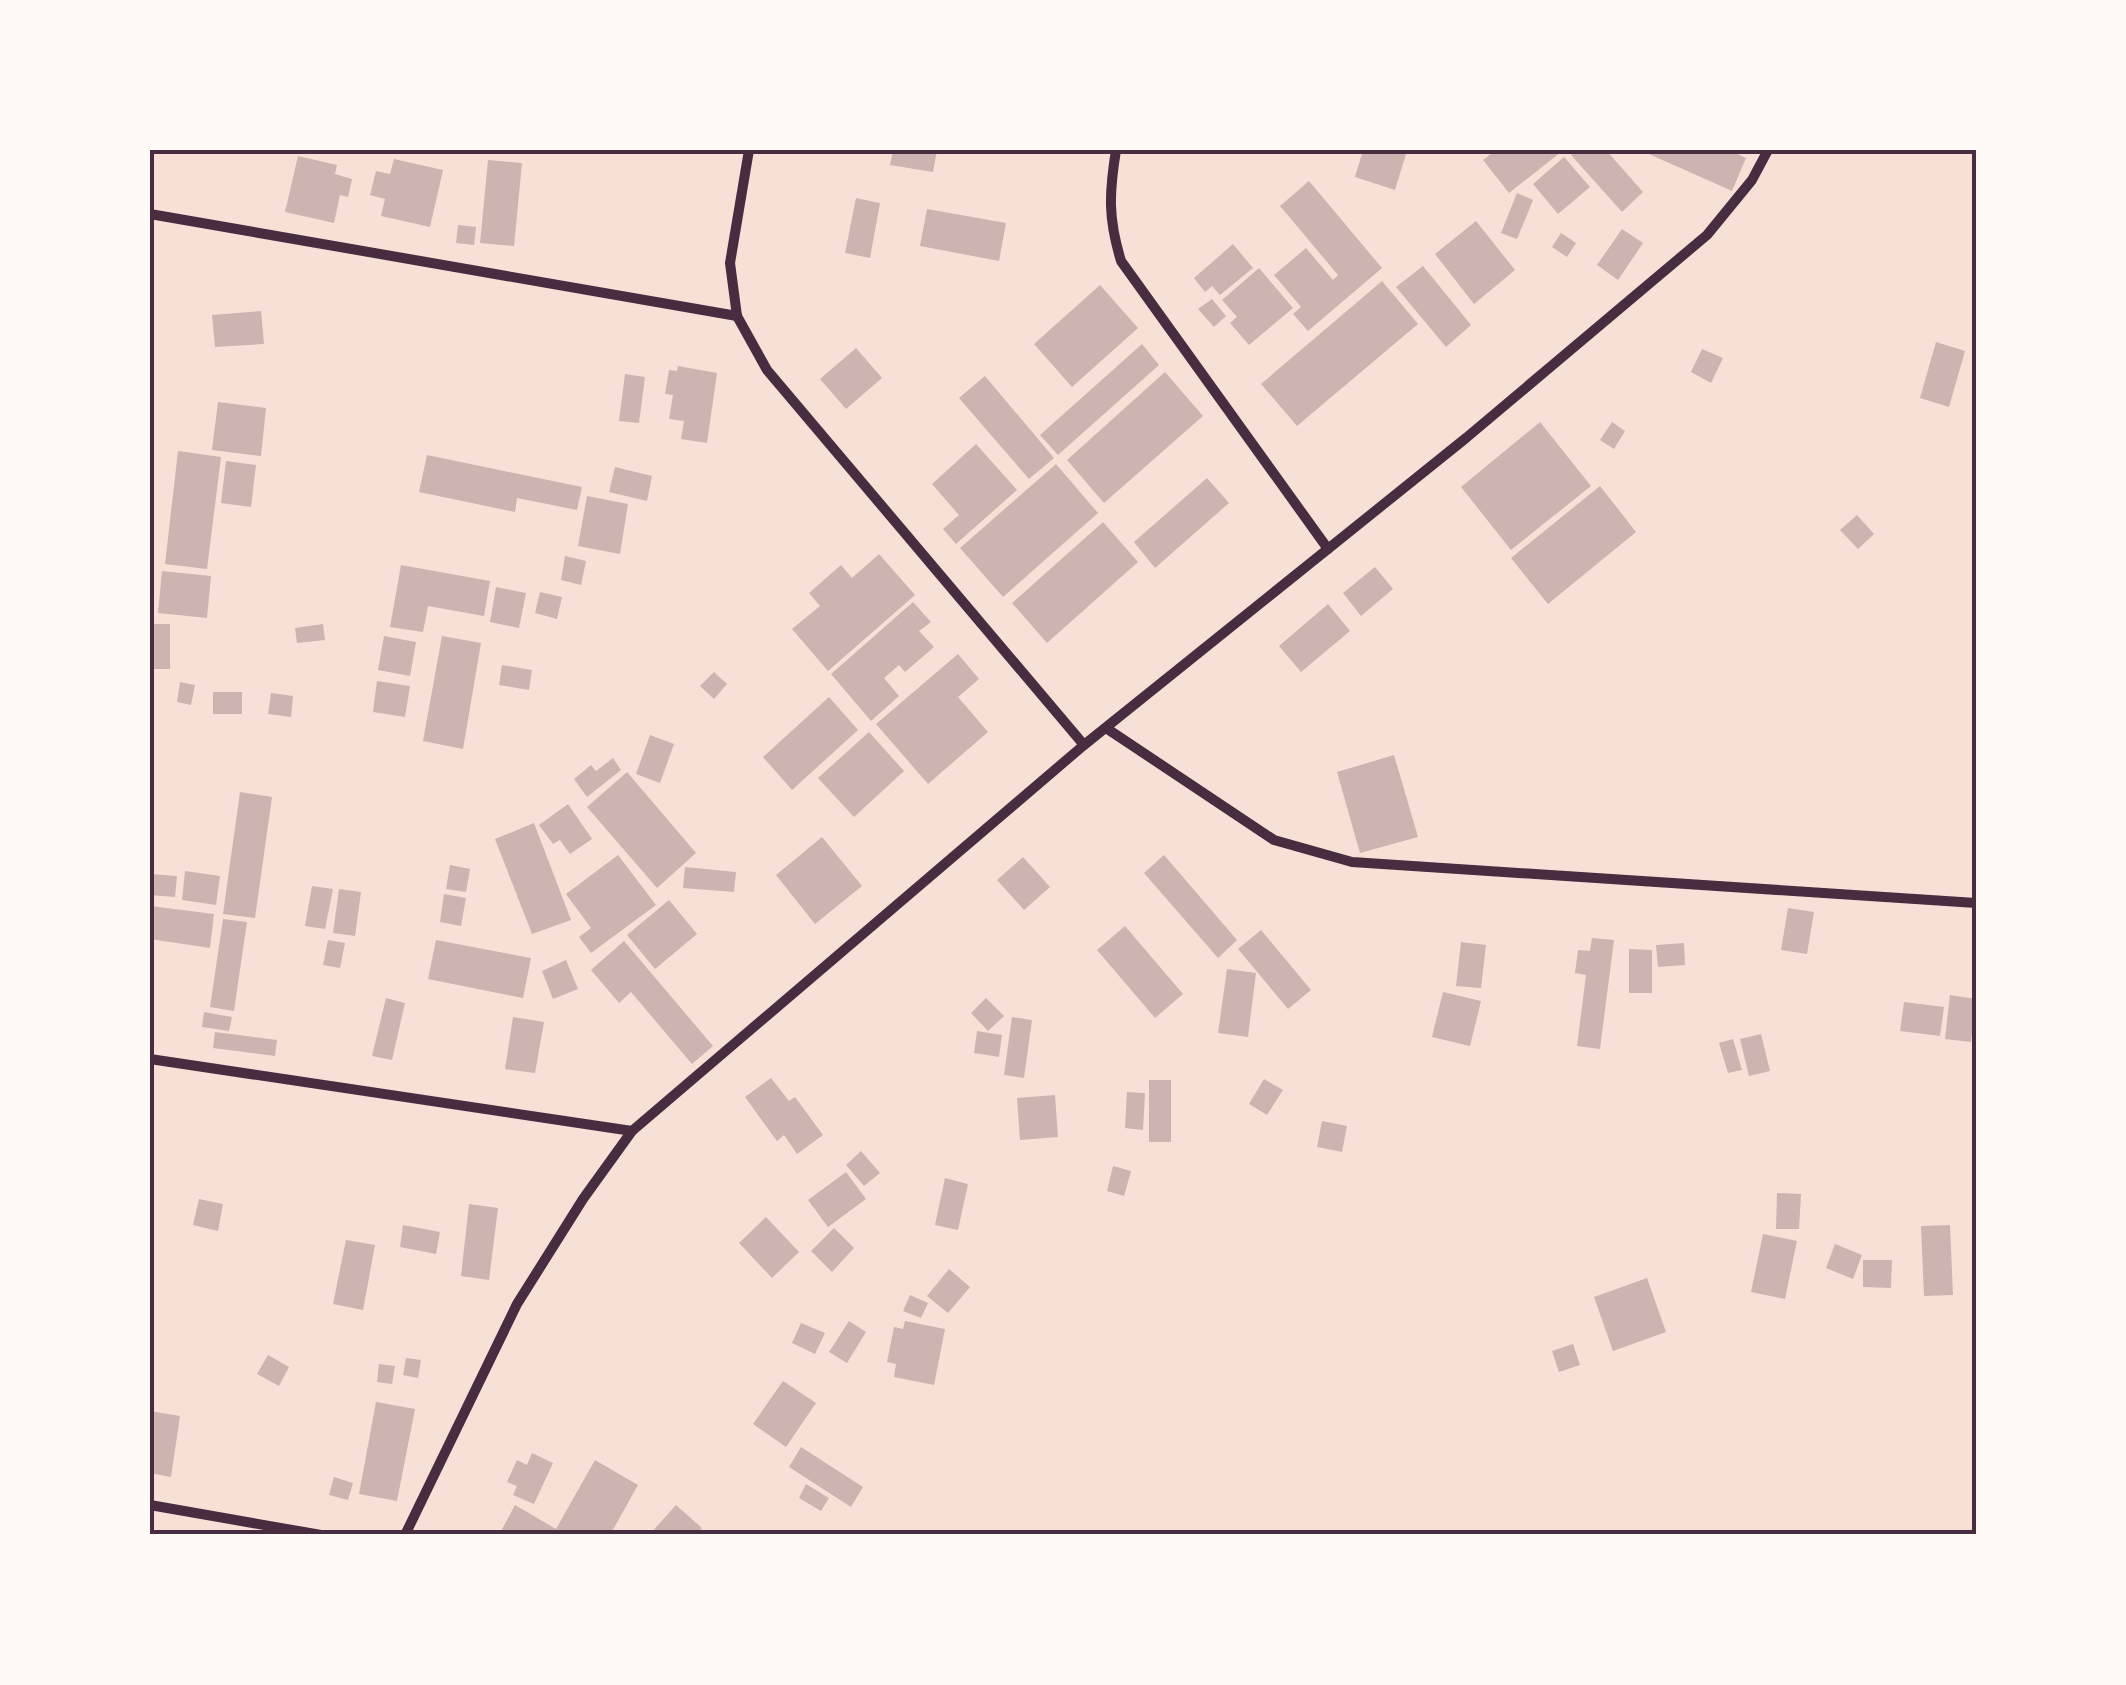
<svg xmlns="http://www.w3.org/2000/svg" width="2126" height="1685" font-family="'Public Sans',sans-serif">
  <style>
    .building { fill: #ccb4b1 }
    .lines { fill: none; stroke-linecap: round; stroke-linejoin: round }
    .minor { stroke: #4a2c40; stroke-width: 10 }
    .neatline { fill: none; stroke: #4a2c40; stroke-width: 4 }
  </style>
  <rect width="100%" height="100%" fill="#f7e1d7"/>
  <g class="building">
    <polygon points="893,150 937,150 933,172 890,165"/>
    <polygon points="1363,150 1393,150 1406,154 1395,190 1355,177"/>
    <polygon points="1496,150 1559,150 1561,152 1509,193 1483,160"/>
    <polygon points="1576,150 1606,150 1643,192 1622,212 1571,155"/>
    <polygon points="1640,150 1729,150 1746,158 1732,191"/>
    <polygon points="298,156 337,165 335,174 352,179 348,197 340,195 334,223 285,212"/>
    <polygon points="1564,157 1590,187 1558,214 1533,184"/>
    <polygon points="394,159 443,170 430,227 381,216 385,199 370,195 376,171 390,174"/>
    <polygon points="488,160 522,163 514,246 480,243"/>
    <polygon points="1309,181 1382,268 1308,331 1293,314 1301,307 1274,275 1306,248 1333,280 1338,275 1280,206"/>
    <polygon points="1517,193 1533,200 1517,239 1501,233"/>
    <polygon points="856,198 880,203 870,258 845,253"/>
    <polygon points="927,209 1006,223 999,261 920,246"/>
    <polygon points="1476,221 1515,270 1474,304 1435,254"/>
    <polygon points="458,225 476,227 474,245 456,243"/>
    <polygon points="1622,229 1643,243 1618,280 1597,265"/>
    <polygon points="1561,233 1576,243 1567,257 1552,247"/>
    <polygon points="1233,244 1253,268 1220,295 1212,286 1205,292 1194,278"/>
    <polygon points="1423,266 1471,325 1446,347 1396,287"/>
    <polygon points="1259,268 1293,308 1249,345 1230,323 1237,317 1222,300"/>
    <polygon points="1382,281 1418,324 1297,426 1261,384"/>
    <polygon points="1100,285 1138,328 1072,387 1034,344"/>
    <polygon points="1212,299 1226,316 1214,327 1198,309"/>
    <polygon points="261,311 264,344 215,347 212,315"/>
    <polygon points="1936,342 1965,351 1949,407 1920,398"/>
    <polygon points="1142,344 1159,365 1058,455 1040,435"/>
    <polygon points="856,348 882,378 846,409 820,379"/>
    <polygon points="1702,349 1723,358 1711,383 1691,372"/>
    <polygon points="678,366 717,373 707,443 681,439 684,421 669,419 673,395 665,394 669,370 677,371"/>
    <polygon points="1165,372 1203,416 1104,503 1067,460"/>
    <polygon points="625,374 645,377 639,423 619,421"/>
    <polygon points="985,376 1054,458 1029,479 959,398"/>
    <polygon points="218,402 266,408 261,456 212,450"/>
    <polygon points="1540,422 1591,486 1511,550 1461,487"/>
    <polygon points="1612,422 1625,431 1614,449 1600,440"/>
    <polygon points="976,444 1017,490 956,544 943,529 959,515 932,484"/>
    <polygon points="178,451 221,457 207,569 165,564"/>
    <polygon points="427,455 582,487 577,510 517,498 515,512 419,492"/>
    <polygon points="226,461 256,465 251,507 221,503"/>
    <polygon points="1056,464 1098,513 1003,597 960,548"/>
    <polygon points="615,467 652,476 647,501 609,492"/>
    <polygon points="1207,478 1229,503 1155,568 1134,542"/>
    <polygon points="1600,486 1636,532 1548,604 1511,558"/>
    <polygon points="587,496 628,504 620,554 578,546"/>
    <polygon points="1857,515 1874,534 1858,549 1840,530"/>
    <polygon points="1103,522 1138,562 1047,643 1012,603"/>
    <polygon points="879,554 915,595 828,671 792,629 820,606 809,593 841,565 852,578"/>
    <polygon points="565,556 586,561 581,585 561,580"/>
    <polygon points="401,565 490,581 484,616 428,606 423,632 390,627"/>
    <polygon points="1375,567 1393,589 1361,616 1343,593"/>
    <polygon points="162,571 211,576 207,618 158,613"/>
    <polygon points="496,587 526,593 519,628 490,622"/>
    <polygon points="540,592 562,597 557,619 535,613"/>
    <polygon points="913,602 931,622 919,631 934,647 905,672 899,665 884,678 899,696 871,721 831,674"/>
    <polygon points="1328,604 1350,631 1301,672 1279,646"/>
    <rect x="152" y="624" width="18" height="45"/>
    <polygon points="323,624 325,640 297,643 295,628"/>
    <polygon points="384,636 416,642 410,676 378,670"/>
    <polygon points="442,636 481,643 463,749 423,741"/>
    <polygon points="958,654 979,679 958,697 988,732 928,784 876,724"/>
    <polygon points="502,665 532,670 529,690 499,685"/>
    <polygon points="714,672 727,684 714,699 700,686"/>
    <polygon points="377,681 410,686 405,717 373,712"/>
    <polygon points="180,682 195,685 191,705 177,702"/>
    <rect x="213" y="692" width="29" height="22"/>
    <polygon points="271,693 293,696 291,717 268,714"/>
    <polygon points="829,697 858,730 792,790 763,757"/>
    <polygon points="869,732 904,771 854,817 818,778"/>
    <polygon points="650,735 674,744 660,783 636,774"/>
    <polygon points="1394,755 1418,837 1360,853 1337,772"/>
    <polygon points="613,758 621,770 587,797 574,779 591,765 596,771"/>
    <polygon points="627,772 696,853 657,888 587,807"/>
    <polygon points="240,792 272,797 255,918 223,914"/>
    <polygon points="568,804 592,839 570,854 560,840 553,844 539,825"/>
    <polygon points="534,823 571,920 532,934 495,839"/>
    <polygon points="822,837 862,886 815,924 776,875"/>
    <polygon points="618,855 656,905 591,953 579,937 591,928 566,894"/>
    <polygon points="1164,855 1237,940 1218,958 1144,873"/>
    <polygon points="1023,857 1050,887 1024,910 997,880"/>
    <polygon points="450,865 470,869 466,892 446,889"/>
    <polygon points="685,867 736,872 734,892 683,888"/>
    <polygon points="185,871 220,876 216,905 182,900"/>
    <polygon points="150,874 177,876 175,897 150,895"/>
    <polygon points="312,886 333,889 325,929 305,926"/>
    <polygon points="339,889 361,892 355,936 333,933"/>
    <polygon points="444,894 466,898 461,926 440,922"/>
    <polygon points="669,900 697,934 655,969 627,935"/>
    <polygon points="150,906 214,914 210,948 150,939"/>
    <polygon points="1788,908 1814,912 1807,954 1781,950"/>
    <polygon points="223,919 247,922 234,1011 210,1007"/>
    <polygon points="1125,926 1183,994 1155,1018 1097,950"/>
    <polygon points="1261,930 1311,990 1288,1009 1238,949"/>
    <polygon points="1592,938 1614,940 1600,1049 1577,1046 1586,975 1575,973 1578,950 1590,951"/>
    <polygon points="328,940 345,943 340,968 323,965"/>
    <polygon points="436,940 531,958 523,998 428,979"/>
    <polygon points="624,941 713,1046 692,1064 631,992 619,1003 591,970"/>
    <polygon points="1461,942 1486,945 1481,988 1456,986"/>
    <polygon points="1684,943 1685,965 1658,967 1656,945"/>
    <polygon points="1629,949 1652,950 1652,993 1629,993"/>
    <polygon points="566,960 578,989 553,999 542,971"/>
    <polygon points="1227,969 1256,973 1248,1037 1218,1033"/>
    <polygon points="1443,992 1481,1001 1470,1046 1432,1037"/>
    <polygon points="1950,995 1976,999 1971,1042 1945,1039"/>
    <polygon points="386,998 405,1003 392,1060 372,1056"/>
    <polygon points="986,998 1004,1016 988,1031 971,1013"/>
    <polygon points="1904,1002 1944,1007 1940,1036 1900,1031"/>
    <polygon points="204,1012 232,1017 229,1031 202,1027"/>
    <polygon points="513,1017 544,1022 535,1073 505,1069"/>
    <polygon points="1012,1017 1032,1020 1024,1078 1004,1075"/>
    <polygon points="977,1031 1002,1035 999,1057 974,1053"/>
    <polygon points="215,1032 277,1040 275,1056 213,1048"/>
    <polygon points="1761,1034 1770,1071 1749,1076 1740,1039"/>
    <polygon points="1733,1039 1742,1070 1728,1073 1719,1043"/>
    <polygon points="771,1078 789,1101 795,1097 823,1135 797,1154 784,1135 777,1141 745,1097"/>
    <polygon points="1264,1079 1283,1090 1267,1115 1249,1104"/>
    <rect x="1149" y="1080" width="22" height="62"/>
    <polygon points="1127,1092 1145,1093 1143,1130 1125,1128"/>
    <polygon points="1055,1095 1058,1137 1020,1140 1017,1098"/>
    <polygon points="1322,1121 1347,1126 1342,1152 1317,1147"/>
    <polygon points="861,1151 880,1173 864,1186 846,1165"/>
    <polygon points="1113,1166 1131,1171 1124,1196 1107,1191"/>
    <polygon points="846,1172 866,1199 828,1227 808,1200"/>
    <polygon points="945,1178 968,1184 958,1230 935,1225"/>
    <polygon points="1777,1193 1801,1194 1799,1229 1776,1229"/>
    <polygon points="199,1199 223,1204 218,1231 193,1225"/>
    <polygon points="469,1204 498,1208 489,1280 461,1276"/>
    <polygon points="766,1217 799,1252 772,1278 739,1243"/>
    <polygon points="403,1225 440,1232 436,1254 400,1247"/>
    <polygon points="1950,1225 1953,1295 1924,1296 1921,1226"/>
    <polygon points="834,1228 854,1248 832,1272 811,1251"/>
    <polygon points="1763,1234 1797,1241 1785,1299 1751,1292"/>
    <polygon points="346,1240 375,1245 363,1310 333,1304"/>
    <polygon points="1835,1244 1862,1255 1853,1279 1826,1268"/>
    <polygon points="1863,1260 1892,1260 1891,1288 1863,1287"/>
    <polygon points="949,1269 970,1287 948,1313 927,1296"/>
    <polygon points="1647,1278 1666,1332 1613,1351 1594,1297"/>
    <polygon points="910,1295 928,1303 921,1318 903,1311"/>
    <polygon points="849,1321 866,1332 847,1363 829,1352"/>
    <polygon points="905,1321 945,1329 934,1385 894,1377 896,1364 887,1362 894,1327 903,1329"/>
    <polygon points="801,1323 825,1333 815,1354 792,1343"/>
    <polygon points="1573,1344 1580,1365 1559,1372 1552,1351"/>
    <polygon points="268,1355 289,1367 279,1386 257,1374"/>
    <polygon points="406,1358 421,1360 418,1378 403,1375"/>
    <polygon points="379,1364 395,1366 392,1384 377,1382"/>
    <polygon points="783,1381 816,1403 786,1447 753,1424"/>
    <polygon points="376,1402 415,1409 397,1501 359,1494"/>
    <polygon points="150,1411 180,1416 171,1477 150,1473"/>
    <polygon points="801,1447 863,1487 851,1507 789,1467"/>
    <polygon points="532,1453 553,1463 534,1504 513,1495 517,1486 507,1482 517,1460 527,1465"/>
    <polygon points="595,1460 638,1485 610,1535 499,1535 515,1505 556,1529"/>
    <polygon points="334,1477 353,1483 348,1500 329,1495"/>
    <polygon points="806,1484 829,1498 821,1511 799,1498"/>
    <polygon points="676,1505 702,1528 697,1535 649,1535"/>
  </g>
  <g class="lines">
    <g class="minor">
      <polyline points="749,150 730,263 737,316 767,370 1084,745"/>
      <path d="M1116,150C1109,194 1108,218 1121,261L1328,549"/>
      <polyline points="150,214 737,316"/>
      <polyline points="1106,728 1274,840 1352,862 1976,903"/>
      <polyline points="150,1059 632,1131"/>
      <polyline points="150,1505 321,1535"/>
      <polyline points="405,1535 517,1304 583,1199 632,1131 1084,745 1466,438 1707,235 1752,180 1768,150"/>
    </g>
  </g>
  <rect width="2126" height="1685" fill="none" stroke="#fffaf5" stroke-width="305"/>
  <rect x="152" y="152" width="1822" height="1380" class="neatline"/>
</svg>
